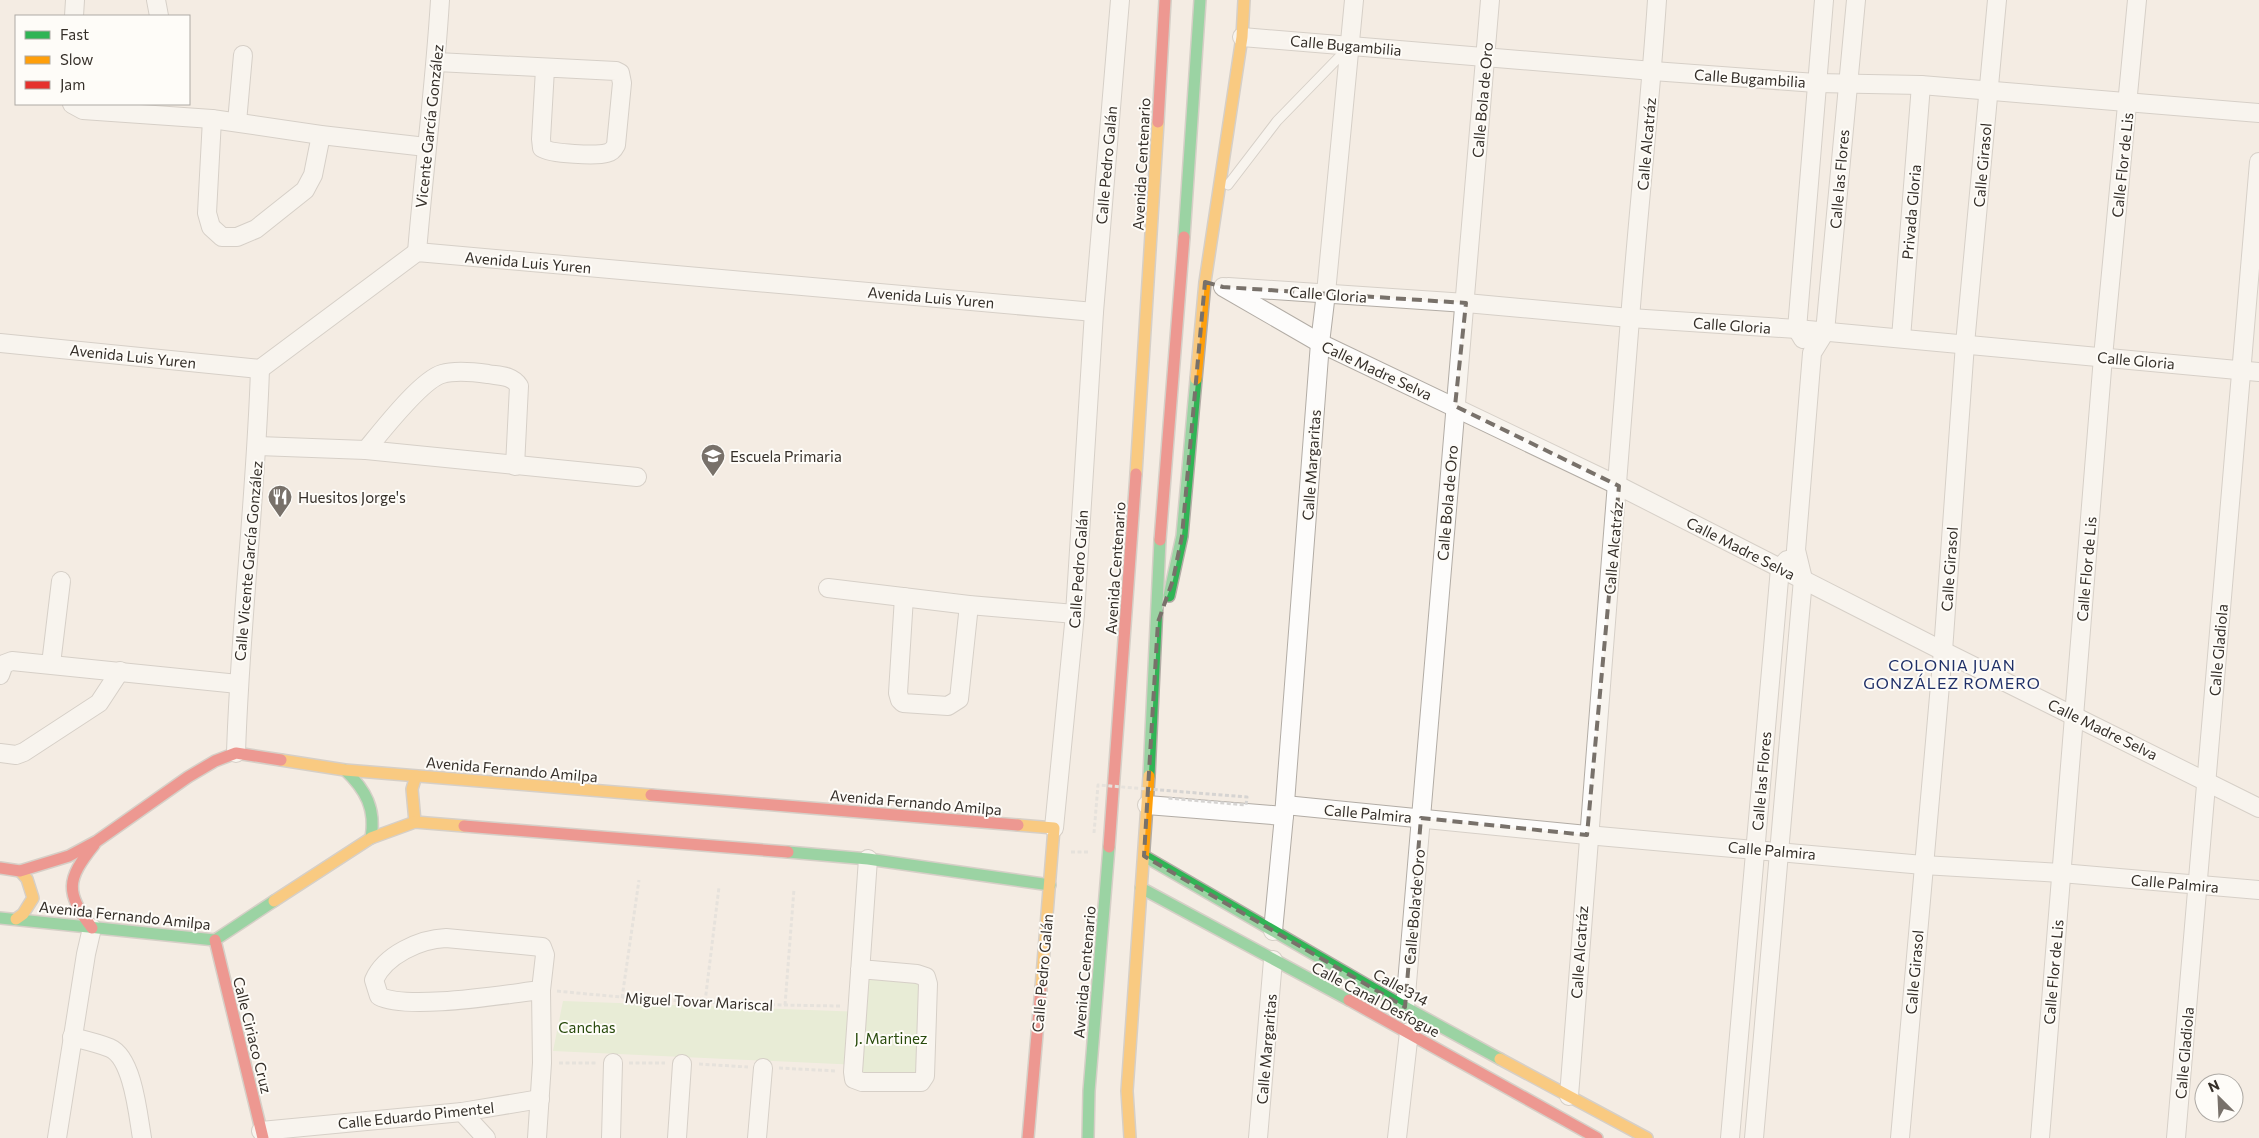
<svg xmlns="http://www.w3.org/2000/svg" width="2259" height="1138" font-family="Commissioner,sans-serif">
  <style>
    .green { fill: #d9eac5 }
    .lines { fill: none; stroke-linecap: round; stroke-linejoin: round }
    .lane-casing { stroke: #b2aca5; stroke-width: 11 }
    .street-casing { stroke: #b2aca5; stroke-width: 20 }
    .fast-casing { stroke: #b2aca5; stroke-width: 14 }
    .slow-casing { stroke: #b2aca5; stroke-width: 14 }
    .jam-casing { stroke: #b2aca5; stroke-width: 14 }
    .path { stroke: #d6d4d2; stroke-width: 3; stroke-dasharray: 4 2.5; stroke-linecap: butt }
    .lane { stroke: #fdfcfb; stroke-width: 9 }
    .street { stroke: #fdfcfb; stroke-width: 18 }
    .fast { stroke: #30b455; stroke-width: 11 }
    .slow { stroke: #ff9f0a; stroke-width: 11 }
    .jam { stroke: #e5322d; stroke-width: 11 }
    .path-bridge { stroke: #d6d4d2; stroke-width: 3; stroke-dasharray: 4 2.5; stroke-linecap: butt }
    .marked { fill: none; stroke: #78716a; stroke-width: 4; stroke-dasharray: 10 6; stroke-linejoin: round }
    .labels { text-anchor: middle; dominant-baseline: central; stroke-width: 4; stroke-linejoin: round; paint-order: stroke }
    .street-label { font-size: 15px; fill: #352f29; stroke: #fefcf8 }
    .poi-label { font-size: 15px; fill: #352f29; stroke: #fefcf8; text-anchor: start }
    .park-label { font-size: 15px; fill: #284a0c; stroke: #fefcf8 }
    .neighbourhood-label { font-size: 16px; letter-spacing: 1px; fill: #203068; stroke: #fefcf8 }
  </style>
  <rect width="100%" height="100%" fill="#f4ece3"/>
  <polygon class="green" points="868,972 933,979 926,1079 859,1072 859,1065 553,1051 563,1001 864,1012"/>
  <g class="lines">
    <defs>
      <polyline id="lane" points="1228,185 1277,121 1347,49"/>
      <g id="street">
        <polyline points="156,0 159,16"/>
        <polyline points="74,16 75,0"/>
        <polyline points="1242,37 1653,71 1816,83 1921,85 2259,113"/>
        <path d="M437,62L616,71L620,73L622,83L616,145C614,149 612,152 607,153C597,156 551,154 542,148L541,139L545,69"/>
        <polyline points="72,104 83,110 212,119 321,135 426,147"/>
        <polyline points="212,119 207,213 211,227 222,237 237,237 256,229 305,190 313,175 321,135"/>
        <polyline points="237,122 243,55"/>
        <path d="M417,252C424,168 435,84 440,0"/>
        <polyline points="1223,287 1320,343 1619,486 1943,651 2259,808"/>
        <polyline points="1228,287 1466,303 1630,318 1797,329 2259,372"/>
        <polyline points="1901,338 1921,85"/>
        <polyline points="1803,339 1797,329 1824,0"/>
        <polyline points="0,343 260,369 417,252 1094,312"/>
        <polyline points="258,446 366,450 637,477"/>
        <path d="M366,450C381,432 421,380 442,374C455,370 474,372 488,374C499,376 512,375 519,386L515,466"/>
        <polyline points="828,588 969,605 1075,614"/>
        <polyline points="904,597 898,693 900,700 903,703 948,706 959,699 969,605"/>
        <polyline points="51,664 61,581"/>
        <polyline points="0,675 4,664 12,661 238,684"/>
        <polyline points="0,753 16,755 24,752 99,703 120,671"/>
        <path d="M236,753C240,625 256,497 260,369"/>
        <polyline points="1147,805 1284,816"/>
        <polyline points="1285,805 1587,835 1923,865 2061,873 2259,890"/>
        <polyline points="1054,828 1075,614 1094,312 1120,0"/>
        <polyline points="1273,931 1284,816 1320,343 1326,293 1354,0"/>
        <polyline points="860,969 917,974 926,977 928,984 925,1076 921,1082 862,1082 854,1079 853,1072 868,859"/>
        <polyline points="1405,1007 1490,0"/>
        <path d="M72,1037C84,1040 98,1043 110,1048C133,1058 138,1115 142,1138"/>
        <path d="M1569,1096C1587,837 1611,578 1630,319C1638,213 1650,107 1657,0"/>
        <polyline points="462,1112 486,1138"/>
        <polyline points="261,1131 462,1112 540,1099"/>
        <polyline points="57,1138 86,954 92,928"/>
        <path d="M537,1138L542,1063L541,990L545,955L542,947L446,938C420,939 385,955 374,980L379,996C407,1011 506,994 541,990"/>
        <polyline points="611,1138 613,1063"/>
        <polyline points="677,1138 682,1064"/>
        <polyline points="757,1138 763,1068"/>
        <polyline points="1258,1138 1273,960"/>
        <polyline points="1397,1138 1409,1032"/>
        <polyline points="1730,1138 1780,568 1787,560"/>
        <polyline points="1754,1138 1803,579 1796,550 1812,353 1825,332 1856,0"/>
        <polyline points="1900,1138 1943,651 1965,344 1997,0"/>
        <polyline points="2040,1138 2103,357 2137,0"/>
        <polyline points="2176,1138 2259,162"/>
      </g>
      <g id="fast">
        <polyline points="1184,237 1200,0"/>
        <polyline points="1169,596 1182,536 1196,379"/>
        <path d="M345,770C366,790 376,809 371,838"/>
        <polyline points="1149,776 1160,540"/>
        <polyline points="788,852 868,859 1050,885"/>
        <polyline points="1144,856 1405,1007 1500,1059"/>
        <polyline points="1141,888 1349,1000"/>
        <polyline points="0,918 215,940 274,901"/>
        <polyline points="1088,1138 1089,1091 1109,847"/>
      </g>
      <g id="slow">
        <polyline points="1196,379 1205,282 1242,37 1244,0"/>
        <polyline points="1136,474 1158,122"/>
        <polyline points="281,760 345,770 651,795"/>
        <polyline points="415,822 412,789 416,776"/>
        <polyline points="1018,825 1054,828 1041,988"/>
        <polyline points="274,901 371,838 415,822 464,826"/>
        <polyline points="16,919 23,914 33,898 27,879 20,871"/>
        <polyline points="1500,1059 1647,1138"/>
        <polyline points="1130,1138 1127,1091 1149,776"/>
      </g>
      <g id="jam">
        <polyline points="1158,122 1165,0"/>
        <polyline points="1160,540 1184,237"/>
        <polyline points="651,795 1018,825"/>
        <polyline points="464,826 788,852"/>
        <polyline points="1109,847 1136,474"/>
        <polyline points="0,868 20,871 69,856 97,841 188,777 215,761 236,753 281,760"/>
        <path d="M92,928C65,892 66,880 94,845"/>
        <polyline points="215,940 263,1138"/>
        <polyline points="1349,1000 1597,1138"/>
        <polyline points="1028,1138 1041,988"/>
      </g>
    </defs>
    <use href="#lane" class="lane-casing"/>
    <use href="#street" class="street-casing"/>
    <use href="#fast" class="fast-casing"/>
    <use href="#slow" class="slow-casing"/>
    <use href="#jam" class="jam-casing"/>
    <g class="path">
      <polyline points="1071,852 1088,852"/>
      <path d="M557,991C652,1001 747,1005 842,1006"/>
      <polyline points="622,998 639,880"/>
      <polyline points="705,1002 719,887"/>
      <polyline points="785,1005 794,889"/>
      <polyline points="559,1063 598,1063"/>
      <polyline points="629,1063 665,1063"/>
      <polyline points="699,1064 748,1067"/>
      <polyline points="779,1068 837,1071"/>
    </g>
    <use href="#lane" class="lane"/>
    <use href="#street" class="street"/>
    <use href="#fast" class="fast"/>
    <use href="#slow" class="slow"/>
    <use href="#jam" class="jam"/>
    <polyline class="path-bridge" points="1094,833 1098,785 1247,797 1246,805 1168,798"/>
  </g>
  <path d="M0 0H2259V1138H0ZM1205,282L1223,287L1466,303L1455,406L1619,486L1587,835L1421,818L1405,1007L1144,856L1158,622L1173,580L1182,536Z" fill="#f4ece3" fill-opacity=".55" fill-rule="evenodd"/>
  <path class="marked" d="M1205,282L1223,287L1466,303L1455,406L1619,486L1587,835L1421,818L1405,1007L1144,856L1158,622L1173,580L1182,536Z"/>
  <defs>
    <symbol id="school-pin" viewBox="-11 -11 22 30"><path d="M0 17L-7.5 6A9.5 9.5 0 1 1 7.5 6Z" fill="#78716a" stroke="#fefcf8"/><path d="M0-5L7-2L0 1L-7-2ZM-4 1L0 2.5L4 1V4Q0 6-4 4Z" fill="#fff"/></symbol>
    <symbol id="restaurant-pin" viewBox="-11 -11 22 30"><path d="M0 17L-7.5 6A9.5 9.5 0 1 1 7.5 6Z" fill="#78716a" stroke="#fefcf8"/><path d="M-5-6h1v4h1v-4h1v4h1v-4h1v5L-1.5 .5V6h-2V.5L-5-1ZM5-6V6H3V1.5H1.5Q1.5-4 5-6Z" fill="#fff"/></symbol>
  </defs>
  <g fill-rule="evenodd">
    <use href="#school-pin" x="699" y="442" width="28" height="38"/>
    <use href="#restaurant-pin" x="266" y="483" width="28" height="38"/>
  </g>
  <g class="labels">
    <g class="street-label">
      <text transform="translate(1346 45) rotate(5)">Calle Bugambilia</text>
      <text transform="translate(1750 78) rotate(4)">Calle Bugambilia</text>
      <text transform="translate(1482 100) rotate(-85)">Calle Bola de Oro</text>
      <text transform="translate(429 126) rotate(-84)">Vicente García González</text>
      <text transform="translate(1646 144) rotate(-85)">Calle Alcatráz</text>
      <text transform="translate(1141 164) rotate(-87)">Avenida Centenario</text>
      <text transform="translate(1106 165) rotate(-85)">Calle Pedro Galán</text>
      <text transform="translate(1982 165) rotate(-85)">Calle Girasol</text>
      <text transform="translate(2122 165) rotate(-84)">Calle Flor de Lis</text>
      <text transform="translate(1839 179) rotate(-85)">Calle las Flores</text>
      <text transform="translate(1911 212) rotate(-85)">Privada Gloria</text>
      <text transform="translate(528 262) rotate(5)">Avenida Luis Yuren</text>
      <text transform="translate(1328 294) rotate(4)">Calle Gloria</text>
      <text transform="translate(931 297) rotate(5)">Avenida Luis Yuren</text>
      <text transform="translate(1732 325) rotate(4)">Calle Gloria</text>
      <text transform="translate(133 356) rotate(6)">Avenida Luis Yuren</text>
      <text transform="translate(2136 360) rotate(5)">Calle Gloria</text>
      <text transform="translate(1377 370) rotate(25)">Calle Madre Selva</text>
      <text transform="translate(1311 465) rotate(-86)">Calle Margaritas</text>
      <text transform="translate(1447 503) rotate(-85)">Calle Bola de Oro</text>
      <text transform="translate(1613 548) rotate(-85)">Calle Alcatráz</text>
      <text transform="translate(1741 548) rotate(27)">Calle Madre Selva</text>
      <text transform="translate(248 561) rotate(-85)">Calle Vicente García González</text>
      <text transform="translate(1115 568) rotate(-86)">Avenida Centenario</text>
      <text transform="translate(1078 569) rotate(-86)">Calle Pedro Galán</text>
      <text transform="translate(1949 569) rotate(-86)">Calle Girasol</text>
      <text transform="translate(2086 569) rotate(-85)">Calle Flor de Lis</text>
      <text transform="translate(2218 650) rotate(-85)">Calle Gladiola</text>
      <text transform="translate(2103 729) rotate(26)">Calle Madre Selva</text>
      <text transform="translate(512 769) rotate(5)">Avenida Fernando Amilpa</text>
      <text transform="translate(1761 781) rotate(-85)">Calle las Flores</text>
      <text transform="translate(916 802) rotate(5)">Avenida Fernando Amilpa</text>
      <text transform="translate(1368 813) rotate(5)">Calle Palmira</text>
      <text transform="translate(1772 850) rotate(5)">Calle Palmira</text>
      <text transform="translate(2175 883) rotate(5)">Calle Palmira</text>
      <text transform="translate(1414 907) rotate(-85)">Calle Bola de Oro</text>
      <text transform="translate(125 915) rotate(6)">Avenida Fernando Amilpa</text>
      <text transform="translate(1579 952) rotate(-86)">Calle Alcatráz</text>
      <text transform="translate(1084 972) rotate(-85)">Avenida Centenario</text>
      <text transform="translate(1914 972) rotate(-85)">Calle Girasol</text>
      <text transform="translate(2053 972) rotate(-85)">Calle Flor de Lis</text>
      <text transform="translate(1042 973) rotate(-85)">Calle Pedro Galán</text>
      <text transform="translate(1401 987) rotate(29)">Calle 314</text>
      <text transform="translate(1376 999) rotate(28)">Calle Canal Desfogue</text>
      <text transform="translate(699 1001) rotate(3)">Miguel Tovar Mariscal</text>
      <text transform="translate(253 1035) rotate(76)">Calle Ciriaco Cruz</text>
      <text transform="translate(1266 1049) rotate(-85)">Calle Margaritas</text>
      <text transform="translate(2184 1053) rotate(-85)">Calle Gladiola</text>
      <text transform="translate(416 1115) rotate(-6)">Calle Eduardo Pimentel</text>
    </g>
    <g class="poi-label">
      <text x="730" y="456">Escuela Primaria</text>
      <text x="298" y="497">Huesitos Jorge's</text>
    </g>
    <g class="park-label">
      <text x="587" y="1027">Canchas</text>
      <text x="891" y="1038">J. Martinez</text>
    </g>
    <g class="neighbourhood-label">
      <text x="1952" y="664">COLONIA JUAN<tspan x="1952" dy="18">GONZÁLEZ ROMERO</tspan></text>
    </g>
  </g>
  <rect x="15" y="15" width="175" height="90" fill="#fefcf8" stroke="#aeaaa5"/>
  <rect x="25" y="31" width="25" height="8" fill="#30b455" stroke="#aeaaa5"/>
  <text x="60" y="40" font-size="15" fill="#352f29">Fast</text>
  <rect x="25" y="56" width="25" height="8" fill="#ff9f0a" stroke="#aeaaa5"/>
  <text x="60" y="65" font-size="15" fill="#352f29">Slow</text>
  <rect x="25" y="81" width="25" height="8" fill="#e5322d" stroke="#aeaaa5"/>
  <text x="60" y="90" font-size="15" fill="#352f29">Jam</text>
  <g transform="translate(2219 1098) rotate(336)"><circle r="24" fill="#fefcf8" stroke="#aeaaa5"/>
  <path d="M0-4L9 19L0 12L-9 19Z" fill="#78716a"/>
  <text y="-8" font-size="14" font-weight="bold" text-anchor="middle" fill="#352f29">N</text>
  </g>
</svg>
